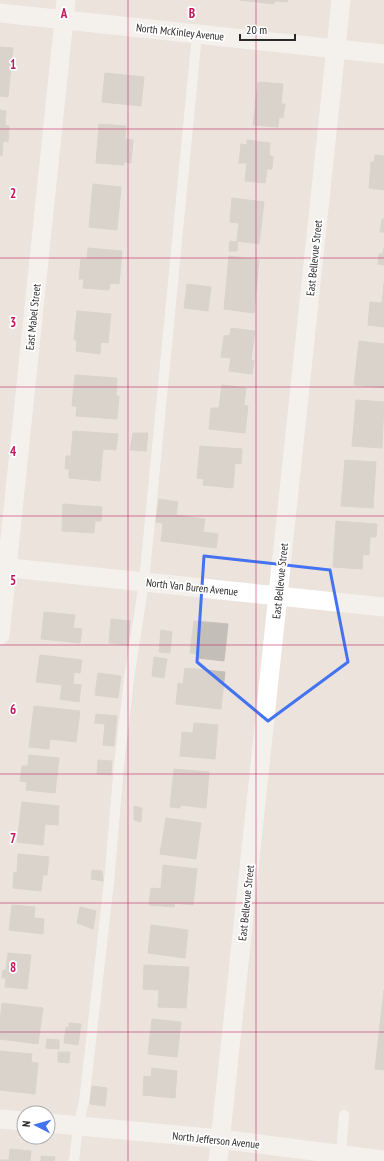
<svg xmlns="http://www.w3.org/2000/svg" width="384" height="1161" font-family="'PT Sans Narrow',sans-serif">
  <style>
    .building { fill: #c4beb8; stroke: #c6bfb6 }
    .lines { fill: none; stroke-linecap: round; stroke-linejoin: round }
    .lane { stroke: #fff; stroke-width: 10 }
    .street { stroke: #fff; stroke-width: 19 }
    .marked { fill: none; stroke: #4373f1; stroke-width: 3; stroke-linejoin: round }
    .grid { fill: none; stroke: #c2185b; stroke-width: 1; stroke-opacity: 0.55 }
    .labels { text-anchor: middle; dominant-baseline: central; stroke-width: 3.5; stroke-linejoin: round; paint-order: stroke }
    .street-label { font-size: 11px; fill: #2a2a2a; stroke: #fff }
    .grid-label { font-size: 13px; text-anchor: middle; font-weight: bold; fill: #c2185b; stroke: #fff; stroke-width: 3.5; stroke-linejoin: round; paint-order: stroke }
  </style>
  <rect width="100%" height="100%" fill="#ebe3dc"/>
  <g class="building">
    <polygon points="240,0 288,0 287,2 275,1 274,4"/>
    <polygon points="0,47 13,48 8,97 0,96"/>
    <polygon points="105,73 144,77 141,106 102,102"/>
    <polygon points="258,82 283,84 281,104 285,104 283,118 279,117 278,127 253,125"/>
    <polygon points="0,110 6,111 5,125 9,126 8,142 3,141 2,156 0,155"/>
    <polygon points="99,124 126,126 125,139 133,140 131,163 124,162 124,165 96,163"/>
    <polygon points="247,140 270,143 269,155 273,157 272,169 267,169 265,183 245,181 247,163 239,163 241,144 247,145"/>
    <polygon points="375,155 384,156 384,190 369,188 371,162 374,162"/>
    <polygon points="93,184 121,187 117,230 89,227"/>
    <polygon points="232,198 264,202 259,244 237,241 239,223 230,222"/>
    <polygon points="382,219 384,219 384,232 380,232"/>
    <polygon points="230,241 238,242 237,251 229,251"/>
    <polygon points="88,248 122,251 119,284 110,283 109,290 83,288 84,279 79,279 81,259 87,259"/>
    <polygon points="384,248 384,265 378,264 379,254 383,254"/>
    <polygon points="229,256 259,260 254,313 224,309"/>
    <polygon points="384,283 384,327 368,325 370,302 382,303"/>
    <polygon points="187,284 211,287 208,311 184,308"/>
    <polygon points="77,311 111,314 108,343 101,342 100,354 76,351 77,340 74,340"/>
    <polygon points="231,328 255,331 251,360 254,361 252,374 229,371 231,358 221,357 224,336 230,335"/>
    <polygon points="359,341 384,344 384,388 354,385"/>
    <polygon points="75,375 117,378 116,396 119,396 117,419 76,416 77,406 72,406"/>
    <polygon points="222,385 246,388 244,405 248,406 245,433 209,429 211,408 219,408"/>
    <polygon points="356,400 384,402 382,448 352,446"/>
    <polygon points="73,431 118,434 116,450 103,449 100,481 69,478 69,469 65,469 66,456 71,456"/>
    <polygon points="133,433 148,433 146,451 130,450"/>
    <polygon points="200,446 242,449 241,464 235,463 233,488 203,485 204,479 197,478"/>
    <polygon points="345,460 376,462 373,508 341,506"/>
    <polygon points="159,499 178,502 176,515 205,519 203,532 218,534 216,548 161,541 163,523 156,522"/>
    <polygon points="63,504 102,507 101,521 95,521 94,533 62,531"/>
    <polygon points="336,521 377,524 376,537 370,537 369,555 363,554 362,569 333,567"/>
    <polygon points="44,612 75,615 73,628 82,629 80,643 41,639"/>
    <polygon points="111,619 130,621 128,645 109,643"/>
    <polygon points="194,621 228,624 224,661 198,658 199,654 190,653"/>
    <polygon points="161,630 172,632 170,653 159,652"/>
    <polygon points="40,655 82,660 80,673 74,672 73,684 81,685 79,702 60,699 62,685 36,682"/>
    <polygon points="154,657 167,659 164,678 152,676"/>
    <polygon points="185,668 225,672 221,709 176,704 178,683 183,684"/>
    <polygon points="98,673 121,676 118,698 95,695"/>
    <polygon points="34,706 80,711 76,742 50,739 49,749 29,747"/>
    <polygon points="96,714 117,716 114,746 103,745 105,724 95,723"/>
    <polygon points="194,723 218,725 215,759 180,756 182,732 193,733"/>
    <polygon points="29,755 59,758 55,793 26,790 27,782 20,781 22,766 28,766"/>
    <polygon points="98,760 112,761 111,775 97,774"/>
    <polygon points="174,769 209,772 206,808 180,805 180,808 170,807"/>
    <polygon points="22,802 59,806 58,825 45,824 43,845 17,842"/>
    <polygon points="134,806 142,808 141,822 134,820"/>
    <polygon points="166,818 201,823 196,859 160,854"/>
    <polygon points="18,854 49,857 47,875 43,875 41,891 13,888 14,872 17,873"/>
    <polygon points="163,865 197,869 193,905 175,903 174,907 149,905 151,888 161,889"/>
    <polygon points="92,870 102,871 103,881 91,879"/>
    <polygon points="12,905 35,907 34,918 44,919 43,934 9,930"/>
    <polygon points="80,907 96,911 93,929 77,923"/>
    <polygon points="151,925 188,930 185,958 148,953"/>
    <polygon points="8,953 31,955 27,989 5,987 6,978 2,978 3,970 6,970"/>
    <polygon points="144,965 189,967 186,1008 158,1007 159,990 143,989"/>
    <polygon points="384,990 384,1070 375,1069"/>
    <polygon points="2,1003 43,1008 38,1044 0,1039 0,1022"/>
    <polygon points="152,1019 181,1022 177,1057 148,1054"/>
    <polygon points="69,1023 81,1024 78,1045 64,1043 66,1027 69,1028"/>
    <polygon points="47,1039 59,1040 59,1049 46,1048"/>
    <polygon points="0,1051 32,1054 31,1062 38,1063 35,1094 0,1090"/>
    <polygon points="58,1052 70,1052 69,1063 58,1062"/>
    <polygon points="152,1068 177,1071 175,1098 143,1095 144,1076 151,1077"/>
    <polygon points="92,1086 107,1088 105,1106 90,1104"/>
    <polygon points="10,1149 31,1151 30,1161 0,1161 0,1160 9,1160"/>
    <polygon points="41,1156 55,1157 54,1161 41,1161"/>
  </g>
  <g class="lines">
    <g class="lane">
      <polyline points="341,1155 344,1115"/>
      <polyline points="74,1161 78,1126 84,1102 109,882 119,765 129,679 144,582 197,34"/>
    </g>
    <g class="street">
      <polyline points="0,13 384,54"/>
      <polyline points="0,567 384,607"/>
      <polyline points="0,635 66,0"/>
      <polyline points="0,1119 24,1121"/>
      <polyline points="48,1123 220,1139 384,1160"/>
      <polyline points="218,1161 341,0"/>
    </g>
  </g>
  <path d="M0 0H384V1161H0ZM204,556L330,570L348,662L268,721L197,662Z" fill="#ebe3dc" fill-opacity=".55" fill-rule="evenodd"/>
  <path class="marked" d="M204,556L330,570L348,662L268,721L197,662Z"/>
  <path class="grid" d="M128,0V1161M256,0V1161M0,129H384M0,258H384M0,387H384M0,516H384M0,645H384M0,774H384M0,903H384M0,1032H384"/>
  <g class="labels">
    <g class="street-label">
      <text transform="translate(180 32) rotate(6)">North McKinley Avenue</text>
      <text transform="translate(314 258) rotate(-84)">East Bellevue Street</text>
      <text transform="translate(33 317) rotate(-84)">East Mabel Street</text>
      <text transform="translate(280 581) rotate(-84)">East Bellevue Street</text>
      <text transform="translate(192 587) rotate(6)">North Van Buren Avenue</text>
      <text transform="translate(246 903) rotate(-84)">East Bellevue Street</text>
      <text transform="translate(216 1140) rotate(6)">North Jefferson Avenue</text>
    </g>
  </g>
  <g class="grid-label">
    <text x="64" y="18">A</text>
    <text x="192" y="18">B</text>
    <text x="13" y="69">1</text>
    <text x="13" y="198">2</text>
    <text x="13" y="327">3</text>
    <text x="13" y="456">4</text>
    <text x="13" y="585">5</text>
    <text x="13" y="714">6</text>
    <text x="13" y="843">7</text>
    <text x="13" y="972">8</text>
  </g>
  <g transform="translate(36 1125) rotate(276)"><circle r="19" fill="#ffffff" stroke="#aaaaaa"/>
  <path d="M0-3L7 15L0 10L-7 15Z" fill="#4373f1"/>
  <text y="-6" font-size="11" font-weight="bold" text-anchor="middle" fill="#2a2a2a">N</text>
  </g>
  <path d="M240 34v6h55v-6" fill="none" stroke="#2a2a2a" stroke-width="2"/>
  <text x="246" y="34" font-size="12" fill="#2a2a2a" stroke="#ffffff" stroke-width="3" paint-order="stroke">20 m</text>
</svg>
